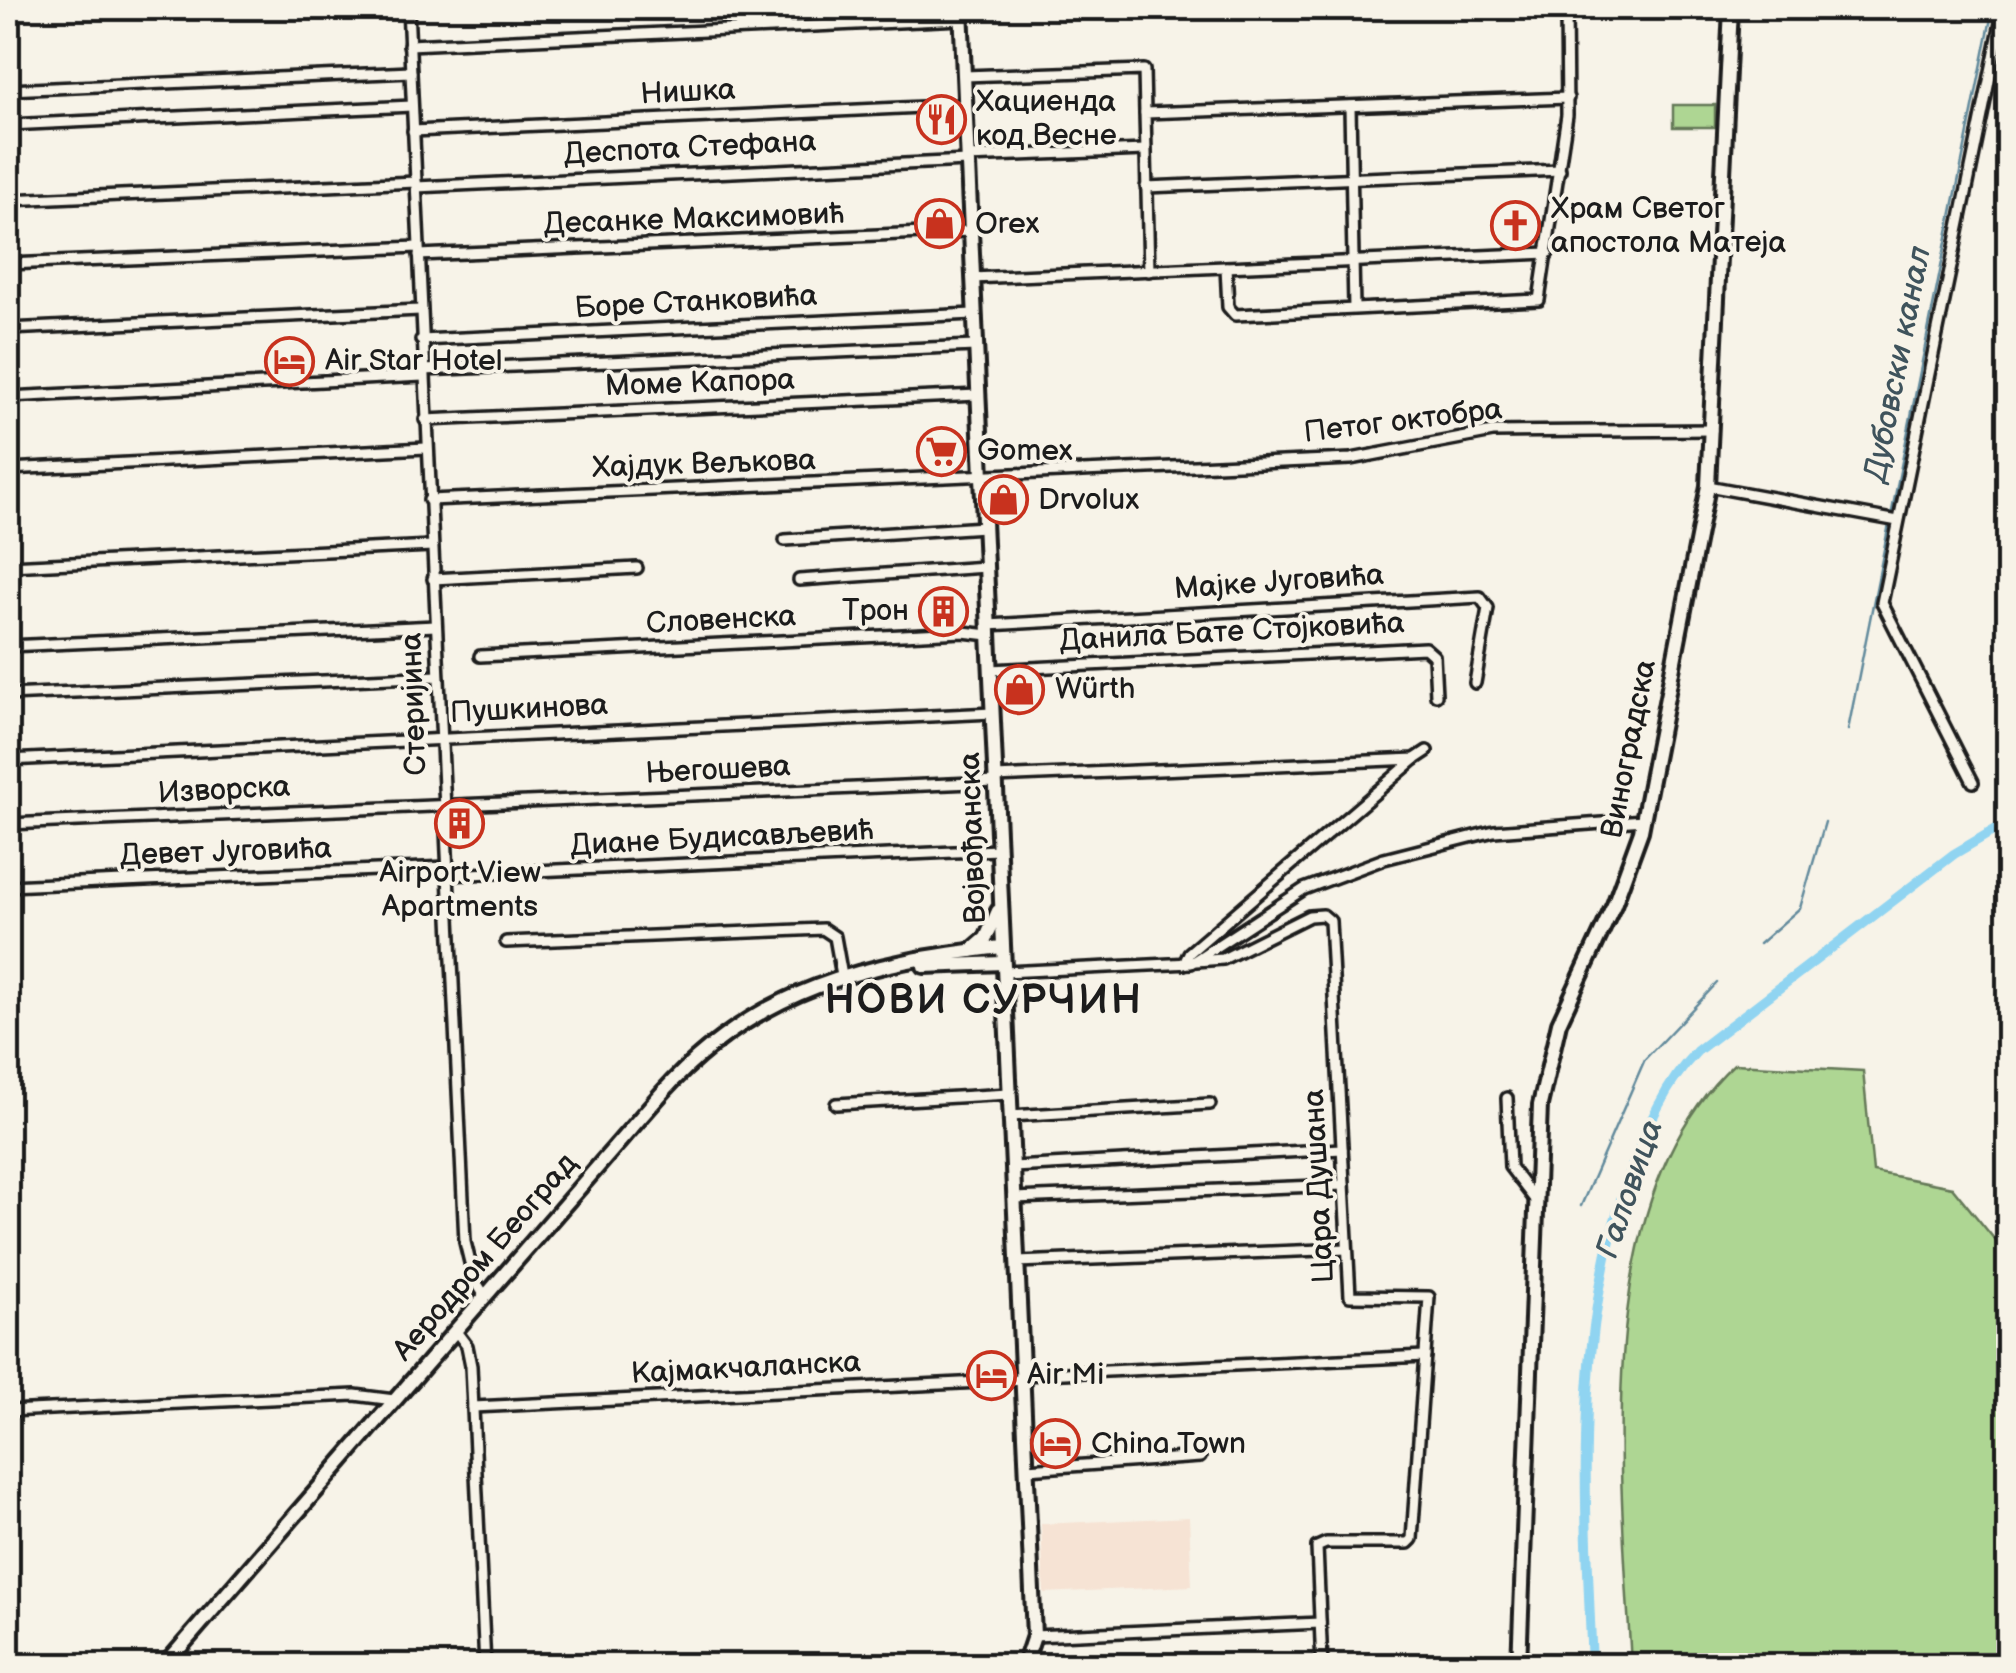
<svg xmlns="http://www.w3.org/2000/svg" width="2016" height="1673" font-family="'Balsamiq Sans',sans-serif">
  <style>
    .built { fill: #f6e3d4 }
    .green { fill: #aed693; stroke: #657958; stroke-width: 2.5 }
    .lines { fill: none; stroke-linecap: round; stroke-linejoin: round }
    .stream { stroke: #628a9c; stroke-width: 2.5 }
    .canal { stroke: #90d4f1; stroke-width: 10 }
    .street-casing { stroke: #1c1c1c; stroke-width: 16 }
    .secondary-casing { stroke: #1c1c1c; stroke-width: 20 }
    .street { stroke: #f7f3e8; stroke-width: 9 }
    .secondary { stroke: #f7f3e8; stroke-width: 12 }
    .labels { text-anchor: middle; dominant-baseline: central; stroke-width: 8; stroke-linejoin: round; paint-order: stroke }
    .street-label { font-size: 30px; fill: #1c1c1c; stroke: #f7f3e8 }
    .poi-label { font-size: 30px; fill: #1c1c1c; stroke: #f7f3e8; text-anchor: start }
    .water-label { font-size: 32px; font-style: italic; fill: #3f535c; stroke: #f7f3e8 }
    .district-label { font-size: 40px; font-weight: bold; letter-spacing: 2.5px; fill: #1c1c1c; stroke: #f7f3e8 }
  </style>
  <rect width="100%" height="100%" fill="#f7f3e8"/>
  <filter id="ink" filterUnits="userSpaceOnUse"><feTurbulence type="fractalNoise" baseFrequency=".01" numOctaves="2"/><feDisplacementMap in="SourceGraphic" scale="20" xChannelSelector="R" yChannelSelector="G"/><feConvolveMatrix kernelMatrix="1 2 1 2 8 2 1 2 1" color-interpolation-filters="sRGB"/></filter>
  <g filter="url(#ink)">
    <polygon class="built" points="1189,1517 1192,1586 1044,1593 1041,1524"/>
    <g class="green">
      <rect x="1673" y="105" width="42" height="22"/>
      <path d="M1734,1064L1863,1071L1873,1172L1952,1187L2008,1256V1649L1984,1665H1631C1622,1485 1586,1201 1734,1064Z"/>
    </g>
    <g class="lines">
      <g class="stream">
        <polyline points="1891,516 1993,8"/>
        <polyline points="1848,730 1889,524"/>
        <polyline points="1759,944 1800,908 1825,822"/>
        <polyline points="1581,1206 1645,1059 1717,983"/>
      </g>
      <path class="canal" d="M1592,1666C1585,1496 1572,1332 1631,1170C1647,1127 1665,1084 1697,1051L1954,854L2008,822"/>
      <defs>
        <g id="street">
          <polyline points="408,8 465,1242 474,1279 485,1296"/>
          <polyline points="409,45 962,19"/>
          <polyline points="964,76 1144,70 1145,113"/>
          <polyline points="8,90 411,72"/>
          <polyline points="1350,107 1354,308"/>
          <polyline points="8,125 412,106"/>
          <polyline points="413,131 965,105"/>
          <polyline points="967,157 1145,150"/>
          <polyline points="416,187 967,161"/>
          <polyline points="1146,187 1560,170"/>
          <polyline points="8,200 416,182"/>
          <polyline points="419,255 970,231"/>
          <polyline points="8,264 418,247"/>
          <polyline points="1226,267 1228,307 1235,315 1539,300 1567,115 1566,8"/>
          <polyline points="1149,271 1145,113 1568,98"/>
          <polyline points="972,278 1548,253"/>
          <polyline points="8,329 420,310"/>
          <polyline points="421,340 974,314"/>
          <polyline points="423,370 975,346"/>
          <polyline points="8,397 423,376"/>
          <polyline points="425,420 978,395"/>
          <polyline points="8,469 426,448"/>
          <polyline points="1708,486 1898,521"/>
          <polyline points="429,500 1351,459 1493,432 1712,430"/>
          <polyline points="785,540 984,527"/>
          <polyline points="8,566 432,546"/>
          <polyline points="433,579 637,568"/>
          <polyline points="799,580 985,567"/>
          <polyline points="988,625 1480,597 1488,608 1475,683"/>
          <polyline points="8,646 436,626"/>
          <polyline points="480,656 963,632 989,635"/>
          <polyline points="991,670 1425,648 1434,656 1436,695"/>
          <polyline points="8,695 438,676"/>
          <polyline points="8,760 993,713"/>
          <polyline points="995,777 1415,759 1427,751"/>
          <polyline points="1973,782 1882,603 2004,8"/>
          <polyline points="8,824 996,782"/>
          <polyline points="447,875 998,850"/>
          <polyline points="8,886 447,867"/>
          <polyline points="506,942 823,929 835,937 842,976"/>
          <polyline points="1196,961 1223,959 1309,916 1323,915 1330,921 1350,1296 1429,1297 1412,1539 1408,1543 1326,1543 1317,1547 1322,1666"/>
          <polyline points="1184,964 1189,953 1415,759"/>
          <polyline points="1004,972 1191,963 1304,889 1384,859 1494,831 1644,820"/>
          <polyline points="1507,1098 1510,1167 1536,1201"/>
          <polyline points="836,1104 1009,1094"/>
          <polyline points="1010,1116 1210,1104"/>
          <polyline points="1013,1167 1342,1149"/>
          <polyline points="1014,1198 1344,1185"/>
          <polyline points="1017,1262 1347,1249"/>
          <polyline points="455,1330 467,1346 471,1366 485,1666"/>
          <polyline points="1022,1375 1425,1356"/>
          <polyline points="473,1407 1022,1380"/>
          <polyline points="8,1411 355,1395 394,1400"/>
          <polyline points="1027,1469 1200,1457"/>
          <polyline points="1034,1636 1320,1623"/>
        </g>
        <g id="secondary">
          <polyline points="961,8 1034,1636 1024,1666"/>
          <polyline points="971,951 986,938 998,911"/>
          <polyline points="924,966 1003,963"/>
          <path d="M164,1666L661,1094C754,989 868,962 1002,947"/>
          <polyline points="1519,1666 1540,1105 1559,1023 1614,905 1641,831 1708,486 1731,8"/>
        </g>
      </defs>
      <use href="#street" class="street-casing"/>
      <use href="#secondary" class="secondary-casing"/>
      <use href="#street" class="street"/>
      <use href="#secondary" class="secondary"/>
    </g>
  </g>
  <defs>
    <symbol id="restaurant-ring" viewBox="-11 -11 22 22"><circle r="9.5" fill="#f7f3e8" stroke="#c8321e" stroke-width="1.5"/><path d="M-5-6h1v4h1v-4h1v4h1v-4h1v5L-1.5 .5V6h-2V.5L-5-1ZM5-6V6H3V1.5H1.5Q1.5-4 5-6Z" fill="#c8321e"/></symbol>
    <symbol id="shop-ring" viewBox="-11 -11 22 22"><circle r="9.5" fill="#f7f3e8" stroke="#c8321e" stroke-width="1.5"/><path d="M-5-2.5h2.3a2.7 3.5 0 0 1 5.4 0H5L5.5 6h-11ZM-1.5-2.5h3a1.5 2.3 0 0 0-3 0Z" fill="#c8321e"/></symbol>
    <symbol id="church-ring" viewBox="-11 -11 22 22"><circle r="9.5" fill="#f7f3e8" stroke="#c8321e" stroke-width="1.5"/><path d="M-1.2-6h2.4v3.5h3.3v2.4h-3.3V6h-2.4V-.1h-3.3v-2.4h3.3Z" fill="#c8321e"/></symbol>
    <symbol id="hotel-ring" viewBox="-11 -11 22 22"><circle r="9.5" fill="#f7f3e8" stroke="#c8321e" stroke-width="1.5"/><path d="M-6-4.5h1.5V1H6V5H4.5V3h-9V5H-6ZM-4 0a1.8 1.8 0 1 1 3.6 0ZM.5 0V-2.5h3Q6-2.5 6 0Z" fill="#c8321e"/></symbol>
    <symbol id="supermarket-ring" viewBox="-11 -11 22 22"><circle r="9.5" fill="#f7f3e8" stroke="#c8321e" stroke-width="1.5"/><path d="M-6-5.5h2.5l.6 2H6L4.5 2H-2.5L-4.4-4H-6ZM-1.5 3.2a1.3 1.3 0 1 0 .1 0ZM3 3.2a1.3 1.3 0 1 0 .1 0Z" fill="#c8321e"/></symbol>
    <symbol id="building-ring" viewBox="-11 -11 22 22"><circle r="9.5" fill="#f7f3e8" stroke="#c8321e" stroke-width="1.5"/><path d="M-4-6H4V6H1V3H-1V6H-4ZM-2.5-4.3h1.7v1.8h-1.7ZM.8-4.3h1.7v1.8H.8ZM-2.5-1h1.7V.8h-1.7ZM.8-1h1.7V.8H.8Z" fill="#c8321e"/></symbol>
  </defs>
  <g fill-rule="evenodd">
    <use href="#restaurant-ring" x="914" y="92" width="55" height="55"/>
    <use href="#shop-ring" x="912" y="196" width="55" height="55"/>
    <use href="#church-ring" x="1488" y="198" width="55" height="55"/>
    <use href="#hotel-ring" x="262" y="334" width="55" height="55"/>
    <use href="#supermarket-ring" x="914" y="424" width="55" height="55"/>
    <use href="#shop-ring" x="976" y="472" width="55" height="55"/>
    <use href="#building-ring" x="916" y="584" width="55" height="55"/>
    <use href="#shop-ring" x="992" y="662" width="55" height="55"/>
    <use href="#building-ring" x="432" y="796" width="55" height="55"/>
    <use href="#hotel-ring" x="964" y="1348" width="55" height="55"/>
    <use href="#hotel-ring" x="1028" y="1416" width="55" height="55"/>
  </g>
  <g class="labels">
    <g class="street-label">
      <text transform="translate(688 92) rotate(-3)">Нишка</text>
      <text transform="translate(690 148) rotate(-3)">Деспота Стефана</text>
      <text transform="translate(694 219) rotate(-2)">Десанке Максимовић</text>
      <text transform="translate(696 302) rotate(-3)">Боре Станковића</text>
      <text transform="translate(700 383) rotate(-2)">Моме Капора</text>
      <text transform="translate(1403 421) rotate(-7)">Петог октобра</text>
      <text transform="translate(704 464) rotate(-2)">Хајдук Вељкова</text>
      <text transform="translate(1279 582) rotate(-4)">Мајке Југовића</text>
      <text transform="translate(721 620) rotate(-3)">Словенска</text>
      <text transform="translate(1232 632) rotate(-3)">Данила Бате Стојковића</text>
      <text transform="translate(414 704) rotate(-92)">Стеријина</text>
      <text transform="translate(529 709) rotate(-3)">Пушкинова</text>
      <text transform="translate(1629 749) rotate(-79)">Виноградска</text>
      <text transform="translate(718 770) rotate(-3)">Његошева</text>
      <text transform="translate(224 790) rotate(-3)">Изворска</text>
      <text transform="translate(722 838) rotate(-3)">Диане Будисављевић</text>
      <text transform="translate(973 838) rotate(-92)">Војвођанска</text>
      <text transform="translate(226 852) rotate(-2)">Девет Југовића</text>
      <text transform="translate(1319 1186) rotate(-93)">Цара Душана</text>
      <text transform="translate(485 1257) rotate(-49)">Аеродром Београд</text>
      <text transform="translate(746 1368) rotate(-3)">Кајмакчаланска</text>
    </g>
    <g class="poi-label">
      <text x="976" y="102">Хациенда<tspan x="976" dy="34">код Весне</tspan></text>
      <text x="1551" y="209">Храм Светог<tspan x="1551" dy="34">апостола Матеја</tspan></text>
      <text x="975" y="224">Orex</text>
      <text x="325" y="361">Air Star Hotel</text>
      <text x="977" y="451">Gomex</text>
      <text x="1038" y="500">Drvolux</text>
      <text x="909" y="611" text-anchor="end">Трон</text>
      <text x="1055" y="689">Würth</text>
      <text x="460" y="873" text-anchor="middle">Airport View<tspan x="460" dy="34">Apartments</tspan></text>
      <text x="1027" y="1375">Air Mi</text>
      <text x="1091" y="1444">China Town</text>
    </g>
    <g class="water-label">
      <text transform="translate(1898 364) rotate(-79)">Дубовски канал</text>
      <text transform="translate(1630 1189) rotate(-71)">Галовица</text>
    </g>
    <g class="district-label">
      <text x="984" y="1001">НОВИ СУРЧИН</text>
    </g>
  </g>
  <rect width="2016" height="1673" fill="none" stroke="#f7f3e8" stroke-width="40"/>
  <rect x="20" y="20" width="1976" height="1633" fill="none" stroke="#1c1c1c" stroke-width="4" filter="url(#ink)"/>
</svg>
